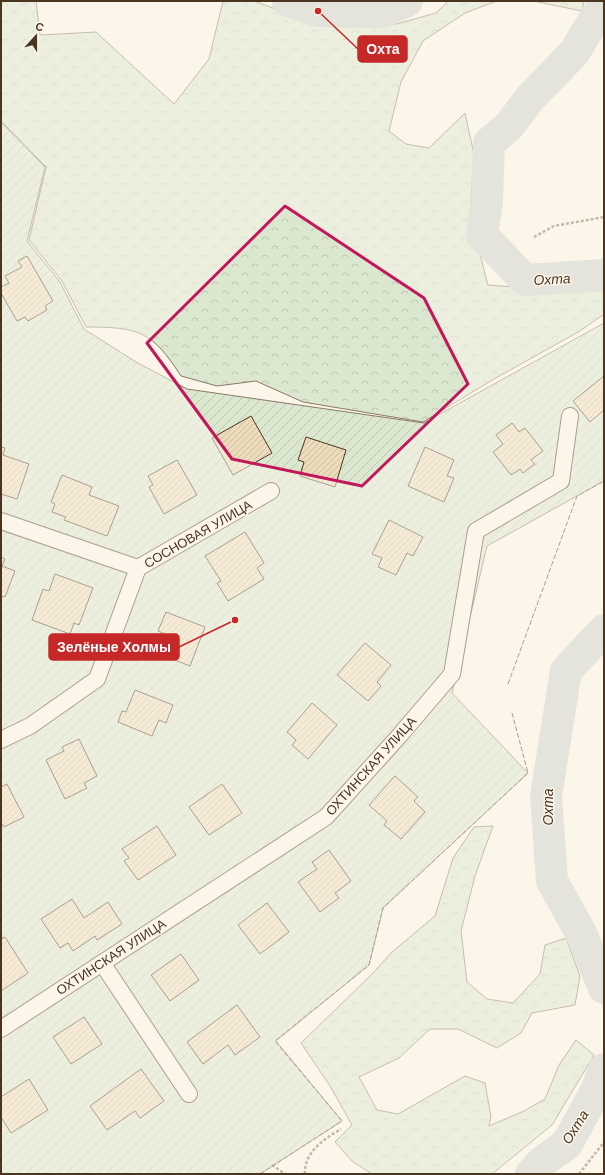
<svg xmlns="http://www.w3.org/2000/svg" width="605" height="1175" font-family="Arial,sans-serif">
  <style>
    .forest { fill: url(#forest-crowns); stroke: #887966 }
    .garden { fill: url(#garden-furrows); stroke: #887966 }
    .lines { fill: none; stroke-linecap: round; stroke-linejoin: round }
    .river { stroke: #c9cecd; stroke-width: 32 }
    .building { fill: url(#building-hatch); stroke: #4a3520 }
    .minor-casing { stroke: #4a3520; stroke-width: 18 }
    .path { stroke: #7f6f5c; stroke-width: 2.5; stroke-dasharray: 3 2; stroke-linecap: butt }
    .minor { stroke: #fbf6e9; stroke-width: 16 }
    .fence { stroke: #4a3520; stroke-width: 1; stroke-dasharray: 5 2; stroke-linecap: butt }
    .marked { fill: none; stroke: #c2185b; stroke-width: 3; stroke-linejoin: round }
    .labels { text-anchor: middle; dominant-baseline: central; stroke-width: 3; stroke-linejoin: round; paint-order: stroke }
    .street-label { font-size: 13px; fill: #4a3520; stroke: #fbf6e9 }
    .water-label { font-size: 14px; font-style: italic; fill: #4a3520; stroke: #fbf6e9 }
    .leader { fill: none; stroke: #c62828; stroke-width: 1.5 }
    .callout-dot { fill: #c62828; stroke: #fbf6e9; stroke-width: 1.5 }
    .callout { fill: #c62828; stroke: #c62828; stroke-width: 1.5 }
    .callout-label { font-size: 14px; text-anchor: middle; font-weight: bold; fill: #fff }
  </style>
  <defs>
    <pattern id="forest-crowns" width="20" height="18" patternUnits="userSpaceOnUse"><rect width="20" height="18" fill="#dce7d0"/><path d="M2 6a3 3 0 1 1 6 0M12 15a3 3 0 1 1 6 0" fill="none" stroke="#bec7b2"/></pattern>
    <pattern id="garden-furrows" width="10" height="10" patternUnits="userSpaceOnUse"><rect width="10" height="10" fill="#dce7d0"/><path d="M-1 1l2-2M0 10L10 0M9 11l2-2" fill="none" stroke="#bec7b2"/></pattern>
    <pattern id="building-hatch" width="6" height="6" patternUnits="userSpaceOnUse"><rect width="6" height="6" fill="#ecdcbc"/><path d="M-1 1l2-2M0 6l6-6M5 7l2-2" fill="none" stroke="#ccbda1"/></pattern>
  </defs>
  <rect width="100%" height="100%" fill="#fbf6e9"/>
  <g class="forest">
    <path d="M1,1H36L40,35L96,32L174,104L209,59L223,1H254L273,8L347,25L396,24L436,13L448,1H497L465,13L423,41L401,82L389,131L406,144L429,148L465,113L474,154L470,216L488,285L571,291L604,286V314L580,331L494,379L423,422L303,402L256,381L217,386L181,376C152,331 139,327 86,327L62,281L29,240L46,167L1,121Z"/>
    <polygon points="533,1 584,1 582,11"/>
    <polygon points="493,826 475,876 461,931 467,982 487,999 513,1003 540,974 545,945 566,938 580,976 575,1005 532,1013 521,1033 497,1048 458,1029 430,1029 399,1058 359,1077 377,1110 398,1114 465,1076 485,1083 491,1117 489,1126 524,1111 545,1099 559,1065 576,1040 594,1055 552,1125 492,1174 372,1174 352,1161 335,1142 352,1125 330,1086 301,1043 373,973 392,952 435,916 453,858 474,827"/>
  </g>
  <polygon class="garden" points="1,122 45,167 27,241 60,282 84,329 136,362 187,389 424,423 604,323 604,481 487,546 452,693 528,773 383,908 369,965 276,1041 342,1121 260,1174 1,1174"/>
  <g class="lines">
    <g class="river">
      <polyline points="288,1 318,11 382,12 407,1"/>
      <polyline points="604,3 574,53 531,97 509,126 489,143 487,201 482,235 525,280 604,275"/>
      <polyline points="604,630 566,671 546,796 552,881 582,935 604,988"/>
      <polyline points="531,1174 542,1162 567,1144 597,1089 604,1069"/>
    </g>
  </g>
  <g class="building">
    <polygon points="27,256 53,301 45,306 47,310 28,321 25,317 17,321 1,293 1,287 9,283 5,276 22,267 18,261"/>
    <polygon points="604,376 604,410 590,422 573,401"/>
    <polygon points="251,416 272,453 233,475 212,438"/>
    <polygon points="512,423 519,432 525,428 543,451 531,460 535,464 523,473 520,469 511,475 493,452 503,444 496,435"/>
    <polygon points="306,437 346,450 335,487 300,476 304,462 298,460"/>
    <polygon points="1,447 5,448 3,455 29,464 17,499 1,494"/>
    <polygon points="425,447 454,460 447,476 454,478 444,502 408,486"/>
    <polygon points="177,460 197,495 164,514 149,487 153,485 148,476"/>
    <polygon points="62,475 92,487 89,495 119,506 107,536 64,520 66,517 52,512 55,504 51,502"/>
    <polygon points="389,520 423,537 413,556 407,553 396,575 378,567 382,558 372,554"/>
    <polygon points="245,532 264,563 257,568 264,579 228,601 217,583 221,581 205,556"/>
    <polygon points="1,557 5,559 2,566 15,571 5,597 1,596"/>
    <polygon points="55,574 93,588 79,625 74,623 70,634 32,620 43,589 49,591"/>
    <polygon points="166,612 205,627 190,666 157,653 165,634 158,631"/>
    <polygon points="365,643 391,665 377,682 381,686 368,701 337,675"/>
    <polygon points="135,690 173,705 166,723 159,720 152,736 118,722 122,711 126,712"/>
    <polygon points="312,703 337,725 308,759 292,745 296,740 287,732"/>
    <polygon points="79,739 97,776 84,783 87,788 65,799 46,760 64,751 62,747"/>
    <polygon points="395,776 418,797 414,801 425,812 401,839 384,825 387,821 369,805"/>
    <polygon points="7,784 24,817 4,827 1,823 1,787"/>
    <polygon points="222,784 242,813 209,835 189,807"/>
    <polygon points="157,826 176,855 138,880 124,861 129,858 122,849"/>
    <polygon points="329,850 351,881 335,893 339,898 320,912 298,882 317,869 312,862"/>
    <polygon points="72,899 84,918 108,902 122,924 97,940 95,936 73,951 68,943 60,948 41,919"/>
    <polygon points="267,903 289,932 260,954 238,925"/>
    <polygon points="5,937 28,973 1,991 1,939"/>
    <polygon points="181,954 199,980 170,1001 151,975"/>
    <polygon points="237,1005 260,1037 235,1055 228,1045 203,1064 187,1042"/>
    <polygon points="84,1017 102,1044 71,1064 53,1037"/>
    <polygon points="141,1069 164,1101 140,1118 135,1111 107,1130 90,1106"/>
    <polygon points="29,1079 48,1110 11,1133 1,1117 1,1097"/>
  </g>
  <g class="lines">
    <defs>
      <g id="minor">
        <polyline points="1,521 138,568"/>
        <polyline points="1,740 30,726 97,679 138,568 271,491"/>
        <polyline points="102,963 189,1094"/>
        <polyline points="1,1029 326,817 400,735 452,674 476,531 561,481 570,416"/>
      </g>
    </defs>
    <use href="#minor" class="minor-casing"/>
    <g class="path">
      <polyline points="534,237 554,226 604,217"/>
      <polyline points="272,1165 285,1174"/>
      <path d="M305,1174C304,1152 324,1139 341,1129"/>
      <polyline points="579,1174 604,1142"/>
    </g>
    <use href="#minor" class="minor"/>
    <g class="fence">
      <polyline points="508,684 577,496 604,481"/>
      <polyline points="260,1174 342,1121 275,1041 369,965 383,908 528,773 512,713"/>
    </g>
  </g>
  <path d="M0 0H605V1175H0ZM285,206L424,298L468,384L362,486L232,459L147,343Z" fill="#fbf6e9" fill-opacity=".55" fill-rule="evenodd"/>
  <path class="marked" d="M285,206L424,298L468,384L362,486L232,459L147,343Z"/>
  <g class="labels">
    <g class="street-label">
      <text transform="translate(198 534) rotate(-30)">СОСНОВАЯ УЛИЦА</text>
      <text transform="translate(371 766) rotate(-48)">ОХТИНСКАЯ УЛИЦА</text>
      <text transform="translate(111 957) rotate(-33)">ОХТИНСКАЯ УЛИЦА</text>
    </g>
    <g class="water-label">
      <text transform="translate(552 279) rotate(-3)">Охта</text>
      <text transform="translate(548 807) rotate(-90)">Охта</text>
      <text transform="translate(575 1127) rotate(-58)">Охта</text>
    </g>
  </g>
  <path class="leader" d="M318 11L358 49M235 620L179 647"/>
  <g class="callout-dot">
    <circle cx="318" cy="11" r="4"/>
    <circle cx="235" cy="620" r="4"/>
  </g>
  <g class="callout">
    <rect x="358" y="36" width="49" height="26" rx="4"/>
    <rect x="49" y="634" width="130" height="26" rx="4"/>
  </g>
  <g class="callout-label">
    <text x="383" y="54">Охта</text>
    <text x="114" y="652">Зелёные Холмы</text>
  </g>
  <rect width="605" height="1175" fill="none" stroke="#4a3520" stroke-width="4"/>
  <g transform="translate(36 36) rotate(21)" stroke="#fbf6e9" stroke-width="3" paint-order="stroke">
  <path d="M0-3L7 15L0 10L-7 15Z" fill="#4a3520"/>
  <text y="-6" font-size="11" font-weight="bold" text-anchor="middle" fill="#4a3520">С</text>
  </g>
</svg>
